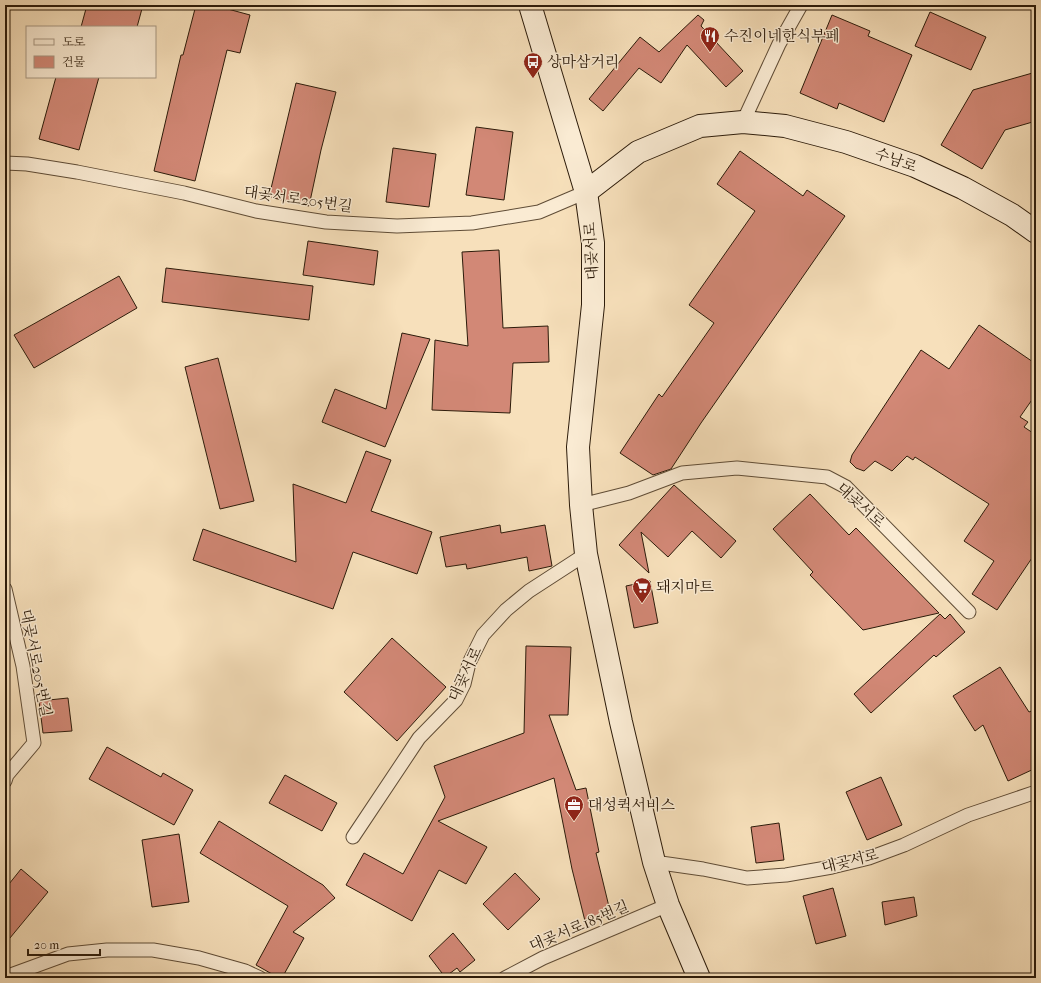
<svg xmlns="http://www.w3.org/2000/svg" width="1041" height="983" font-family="'IM FELL French Canon','Noto Serif KR',serif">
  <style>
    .building { fill: #d28876; stroke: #2c1b0a }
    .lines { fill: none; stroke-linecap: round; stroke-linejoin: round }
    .lane-casing { stroke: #5f4c36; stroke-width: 15 }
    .secondary-casing { stroke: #2c1b0a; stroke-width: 24 }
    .lane { stroke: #faebd3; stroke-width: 13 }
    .secondary { stroke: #faebd3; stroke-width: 22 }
    .labels { text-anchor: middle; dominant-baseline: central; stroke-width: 3; stroke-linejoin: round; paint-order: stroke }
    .poi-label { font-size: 15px; fill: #2c1b0a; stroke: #faebd3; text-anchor: start }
    .street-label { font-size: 15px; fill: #2c1b0a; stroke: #faebd3 }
  </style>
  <rect width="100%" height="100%" fill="#f7e0bb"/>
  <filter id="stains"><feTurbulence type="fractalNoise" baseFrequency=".005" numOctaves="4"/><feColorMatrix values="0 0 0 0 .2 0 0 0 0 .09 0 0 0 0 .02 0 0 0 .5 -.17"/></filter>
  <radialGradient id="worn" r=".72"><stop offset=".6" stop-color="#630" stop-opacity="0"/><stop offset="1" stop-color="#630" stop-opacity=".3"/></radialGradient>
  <g class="building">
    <polygon points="87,5 143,5 137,27 81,27"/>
    <polygon points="196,5 213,5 250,15 240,53 227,50 195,181 154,171 181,55 183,55"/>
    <polygon points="930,12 986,37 971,70 915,46"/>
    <polygon points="698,15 704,20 701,26 743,71 726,87 687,45 661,83 639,68 603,111 589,99 640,37 659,52"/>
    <polygon points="832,15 870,31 868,36 912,55 884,122 839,103 837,109 800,93"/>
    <polygon points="1036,72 1036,121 1005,130 982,169 941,145 973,90"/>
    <polygon points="56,77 99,77 79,150 39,139"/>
    <polygon points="296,83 336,92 321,150 309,206 269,197"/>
    <polygon points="476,127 513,132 504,200 466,195"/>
    <polygon points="393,148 436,154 429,207 386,202"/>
    <polygon points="740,151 803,196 807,190 845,216 701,423 671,469 653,475 620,453 659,394 662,397 714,323 689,305 755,211 717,184"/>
    <polygon points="308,241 378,251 374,285 303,275"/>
    <polygon points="499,250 503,328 548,326 549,362 513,363 510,413 432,410 435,340 468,346 462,252"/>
    <polygon points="166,268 313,286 309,320 162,302"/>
    <polygon points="119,276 137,308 34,368 14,335"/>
    <polygon points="979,325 1036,364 1036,394 1020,417 1028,422 1024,427 1036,435 1036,552 997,610 972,594 994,561 964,541 989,504 915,457 913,460 907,456 892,471 875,461 864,471 856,468 850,462 852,455 921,350 949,369"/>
    <polygon points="402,333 430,339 385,447 322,422 335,389 386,409"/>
    <polygon points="218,358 254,501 220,509 185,367"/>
    <polygon points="366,451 391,460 371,511 432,532 417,574 353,552 333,609 193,560 203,529 296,562 293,484 346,503"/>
    <polygon points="674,485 736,541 721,558 692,531 668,557 641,532 649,573 619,545"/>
    <polygon points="810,494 849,535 856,528 939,613 863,630 810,575 813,572 773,529"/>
    <polygon points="500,525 501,533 545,525 552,566 529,571 527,557 467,569 466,564 446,567 440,537"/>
    <polygon points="650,581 658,623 634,628 626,586"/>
    <polygon points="940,614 945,619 950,614 965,632 936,657 934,655 871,713 854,694"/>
    <polygon points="392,638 446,687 397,741 344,692"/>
    <polygon points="526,646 571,647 568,715 549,715 576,790 586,788 599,852 596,853 611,915 585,921 572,869 554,778 438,821 487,847 466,884 439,870 412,921 346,885 364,853 403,874 445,797 434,766 524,733"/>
    <polygon points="1000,667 1029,712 1036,709 1036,768 1008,781 983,725 975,731 953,696"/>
    <polygon points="68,698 72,731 43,733 39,701"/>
    <polygon points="107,747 161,777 163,773 193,790 174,825 89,779"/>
    <polygon points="285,775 337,803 322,831 269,803"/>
    <polygon points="881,777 902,825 867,840 846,792"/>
    <polygon points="219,821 323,885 335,898 293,932 304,938 282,978 279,978 256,965 288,906 200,853"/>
    <polygon points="779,823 784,860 756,863 751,827"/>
    <polygon points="179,834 189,902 152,907 142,840"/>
    <polygon points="21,869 48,892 5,944 5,889"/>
    <polygon points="515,873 540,899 508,930 483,904"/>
    <polygon points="833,888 846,936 816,944 803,896"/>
    <polygon points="914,897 917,916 885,925 882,902"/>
    <polygon points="453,933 475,960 460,972 457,968 445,977 429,956"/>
  </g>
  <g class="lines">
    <defs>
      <g id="lane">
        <polyline points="743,122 779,44 801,5"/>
        <polyline points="5,163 27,164 77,172 184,193 256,211 326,222 397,226 472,223 539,212 586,192"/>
        <polyline points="581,505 629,493 682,473 737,468 827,477 846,487 969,612"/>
        <polyline points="5,589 23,666 34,743 7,775 5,781"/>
        <polyline points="353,837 419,738 456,700 464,684 469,663 483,635 506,610 529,591 586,554"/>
        <polyline points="654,862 703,869 747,878 786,875 832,867 869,858 904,845 968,815 1036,792"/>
        <polyline points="5,977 68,954 107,950 153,950 199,958 245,971 260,978"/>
        <polyline points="505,978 543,958 668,905"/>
      </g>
      <g id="secondary">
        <polyline points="530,5 586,192 593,243 593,305 578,447 581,505 586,554 621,722 654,862 668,905 699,978"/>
        <polyline points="586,192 638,152 700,126 743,122 785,126 846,142 915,166 963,188 1012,215 1036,232"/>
      </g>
    </defs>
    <use href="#lane" class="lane-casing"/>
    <use href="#secondary" class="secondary-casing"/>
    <use href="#lane" class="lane"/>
    <use href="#secondary" class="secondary"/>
  </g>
  <defs>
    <symbol id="restaurant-pin" viewBox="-11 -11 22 30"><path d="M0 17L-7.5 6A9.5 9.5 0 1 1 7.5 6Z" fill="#8f2418" stroke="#faebd3"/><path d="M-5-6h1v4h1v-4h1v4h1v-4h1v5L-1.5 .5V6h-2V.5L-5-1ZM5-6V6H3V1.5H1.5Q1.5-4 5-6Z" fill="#fff"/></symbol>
    <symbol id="bus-pin" viewBox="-11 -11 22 30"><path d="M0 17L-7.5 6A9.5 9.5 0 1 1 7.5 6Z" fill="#8f2418" stroke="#faebd3"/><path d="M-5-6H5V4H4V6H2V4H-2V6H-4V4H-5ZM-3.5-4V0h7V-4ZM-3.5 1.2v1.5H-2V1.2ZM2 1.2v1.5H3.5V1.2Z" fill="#fff"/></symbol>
    <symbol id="supermarket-pin" viewBox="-11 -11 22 30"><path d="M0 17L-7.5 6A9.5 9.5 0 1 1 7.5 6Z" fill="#8f2418" stroke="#faebd3"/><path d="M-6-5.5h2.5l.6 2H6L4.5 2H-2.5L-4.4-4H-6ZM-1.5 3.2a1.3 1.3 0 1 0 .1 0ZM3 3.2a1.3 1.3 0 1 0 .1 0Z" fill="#fff"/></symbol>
    <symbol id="office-pin" viewBox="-11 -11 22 30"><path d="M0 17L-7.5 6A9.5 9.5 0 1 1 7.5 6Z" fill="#8f2418" stroke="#faebd3"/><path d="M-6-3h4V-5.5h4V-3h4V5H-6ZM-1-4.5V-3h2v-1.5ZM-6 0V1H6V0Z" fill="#fff"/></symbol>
  </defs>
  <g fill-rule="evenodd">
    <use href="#restaurant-pin" x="699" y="25" width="22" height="30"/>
    <use href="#bus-pin" x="522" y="51" width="22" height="30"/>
    <use href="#supermarket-pin" x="631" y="576" width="22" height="30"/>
    <use href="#office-pin" x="563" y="794" width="22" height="30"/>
  </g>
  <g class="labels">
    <g class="poi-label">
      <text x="724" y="36">수진이네한식부페</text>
      <text x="547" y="62">상마삼거리</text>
      <text x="656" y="587">돼지마트</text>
      <text x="588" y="805">대성퀵서비스</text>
    </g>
    <g class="street-label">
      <text transform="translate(896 160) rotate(20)">수남로</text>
      <text transform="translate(298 199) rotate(8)">대곶서로205번길</text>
      <text transform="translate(591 251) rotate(-93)">대곶서로</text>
      <text transform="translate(861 505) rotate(42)">대곶서로</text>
      <text transform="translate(36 663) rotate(79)">대곶서로205번길</text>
      <text transform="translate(465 674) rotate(-65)">대곶서로</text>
      <text transform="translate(850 861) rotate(-14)">대곶서로</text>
      <text transform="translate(579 926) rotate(-23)">대곶서로185번길</text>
    </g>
  </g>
  <rect width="1041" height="983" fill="none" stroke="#f7e0bb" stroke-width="20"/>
  <rect x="6" y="6" width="1029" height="971" fill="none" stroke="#2c1b0a" stroke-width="2"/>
  <rect x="10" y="10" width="1021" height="963" fill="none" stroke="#2c1b0a"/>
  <rect x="26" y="26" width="130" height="52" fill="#faebd3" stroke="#a89883"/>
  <rect x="34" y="39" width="20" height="6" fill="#faebd3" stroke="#a89883"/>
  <text x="62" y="46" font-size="12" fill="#2c1b0a">도로</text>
  <rect x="34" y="56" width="20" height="12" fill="#d28876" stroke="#a89883"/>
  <text x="62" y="66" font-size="12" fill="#2c1b0a">건물</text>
  <path d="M28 949v6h72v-6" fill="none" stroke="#2c1b0a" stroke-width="2"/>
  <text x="34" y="949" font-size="12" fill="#2c1b0a" stroke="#faebd3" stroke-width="3" paint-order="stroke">20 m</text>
  <rect width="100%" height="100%" filter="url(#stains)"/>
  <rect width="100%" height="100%" fill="url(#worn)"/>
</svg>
